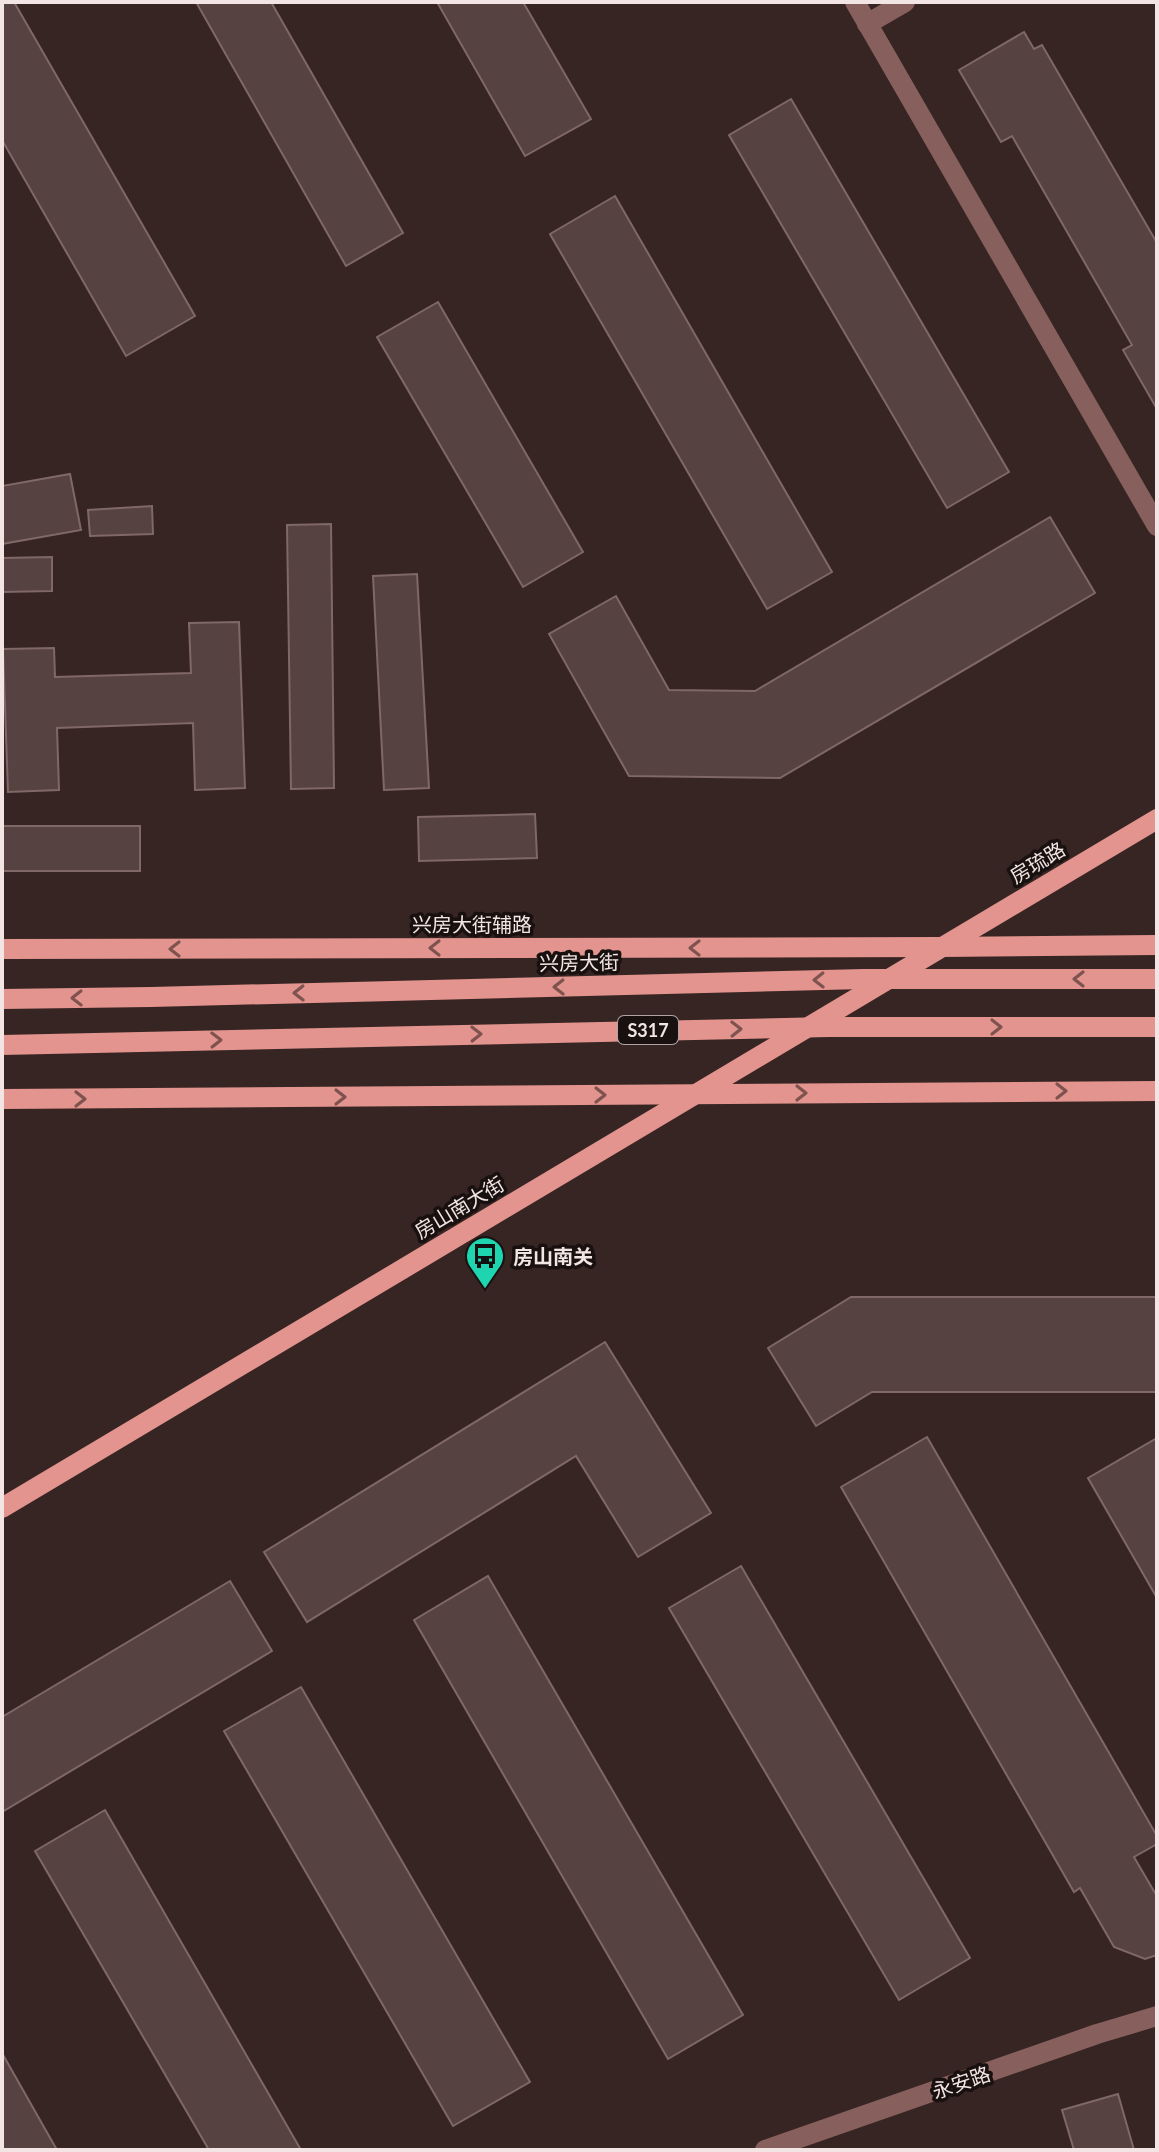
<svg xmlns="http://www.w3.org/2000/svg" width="1159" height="2152" font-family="Lato,'Noto Sans SC',sans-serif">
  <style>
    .building { fill: #564240; stroke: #7f6866; stroke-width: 2 }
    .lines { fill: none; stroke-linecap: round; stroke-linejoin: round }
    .minor { stroke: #87605d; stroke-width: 20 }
    .major { stroke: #e3948e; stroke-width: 20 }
    .oneway { stroke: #7e524f }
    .labels { text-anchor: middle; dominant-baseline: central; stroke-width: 7; stroke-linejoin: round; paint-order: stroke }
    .shield { fill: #191010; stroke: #b1a5a4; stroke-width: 2 }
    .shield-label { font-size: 18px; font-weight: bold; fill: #f2e5e4 }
    .street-label { font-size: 20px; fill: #f2e5e4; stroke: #191010 }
    .poi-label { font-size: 20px; font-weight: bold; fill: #f2e5e4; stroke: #191010; text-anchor: start }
  </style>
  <rect width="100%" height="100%" fill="#372523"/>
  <g class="building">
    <polygon points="2,2 14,2 195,316 126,356 2,140"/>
    <polygon points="196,2 271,2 403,233 346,266"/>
    <polygon points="437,2 523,2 591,119 525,156"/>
    <polygon points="1024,32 1034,49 1042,45 1157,243 1157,409 1123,350 1132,345 1012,136 1001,142 959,70"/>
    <polygon points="791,99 1009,472 947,508 729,135"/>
    <polygon points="615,196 832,572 767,609 550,234"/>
    <polygon points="438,302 583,552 523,587 377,337"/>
    <polygon points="70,474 81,530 2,544 2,486"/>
    <polygon points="152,506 153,534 90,536 88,510"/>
    <polygon points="1050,517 1095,593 780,778 629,776 549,634 616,596 669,690 755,691"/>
    <polygon points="331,524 334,788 291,789 287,525"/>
    <polygon points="52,557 52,591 2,592 2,558"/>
    <polygon points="417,574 429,788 384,790 373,576"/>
    <polygon points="239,622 245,788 195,790 193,723 57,728 59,790 8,792 3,649 54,648 55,677 191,673 189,623"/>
    <polygon points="535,814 537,858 419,861 418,817"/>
    <rect x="2" y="826" width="138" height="45"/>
    <polygon points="851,1297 1157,1297 1157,1392 872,1392 816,1426 768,1348"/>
    <polygon points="605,1342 711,1513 638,1557 576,1456 307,1622 264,1552"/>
    <polygon points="927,1437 1157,1836 1157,1844 1134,1857 1155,1893 1157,1892 1157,1955 1145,1959 1114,1947 1080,1888 1074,1892 841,1487"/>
    <polygon points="1157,1438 1157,1598 1088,1478"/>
    <polygon points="741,1566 970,1958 899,2000 669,1608"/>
    <polygon points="488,1576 743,2015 668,2059 414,1620"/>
    <polygon points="230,1581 272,1651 2,1812 2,1717"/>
    <polygon points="301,1687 530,2082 453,2126 224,1731"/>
    <polygon points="105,1810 301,2150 209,2150 35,1851"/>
    <polygon points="2,2053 57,2150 2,2150"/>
    <polygon points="1118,2094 1134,2150 1074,2150 1062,2110"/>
  </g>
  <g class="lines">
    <g class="minor">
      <polyline points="855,2 1157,526"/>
      <polyline points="867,24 905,2"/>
      <polyline points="765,2150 1097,2034 1157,2016"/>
    </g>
    <g class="major">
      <polyline points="2,949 941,947 1157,945"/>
      <polyline points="2,999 151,997 864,979 1157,979"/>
      <polyline points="2,1045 829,1027 1157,1027"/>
      <polyline points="2,1099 1157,1091"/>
      <polyline points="2,1508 1157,819"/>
    </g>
  </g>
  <defs><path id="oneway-chevron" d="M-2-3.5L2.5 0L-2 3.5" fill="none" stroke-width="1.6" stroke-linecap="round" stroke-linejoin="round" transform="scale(2)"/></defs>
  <g class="oneway">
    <use href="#oneway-chevron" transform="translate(435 948) rotate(180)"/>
    <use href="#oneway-chevron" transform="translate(695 948) rotate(180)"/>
    <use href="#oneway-chevron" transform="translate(175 949) rotate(180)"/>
    <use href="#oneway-chevron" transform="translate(1079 979) rotate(-180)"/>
    <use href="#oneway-chevron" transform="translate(819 980) rotate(179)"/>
    <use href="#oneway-chevron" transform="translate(559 987) rotate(179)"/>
    <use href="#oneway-chevron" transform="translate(299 993) rotate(179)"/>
    <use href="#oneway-chevron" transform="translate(77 998) rotate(179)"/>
    <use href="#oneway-chevron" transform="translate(996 1027)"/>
    <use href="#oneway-chevron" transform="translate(736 1029) rotate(-1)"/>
    <use href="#oneway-chevron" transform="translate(476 1034) rotate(-1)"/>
    <use href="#oneway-chevron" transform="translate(216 1040) rotate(-1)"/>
    <use href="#oneway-chevron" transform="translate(1061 1091)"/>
    <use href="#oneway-chevron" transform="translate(801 1093)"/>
    <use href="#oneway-chevron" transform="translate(600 1095)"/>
    <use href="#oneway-chevron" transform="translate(340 1097)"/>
    <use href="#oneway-chevron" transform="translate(80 1099)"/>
  </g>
  <defs>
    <symbol id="bus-pin" viewBox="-11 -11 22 30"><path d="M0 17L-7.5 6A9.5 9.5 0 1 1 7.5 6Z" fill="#1fd5b0" stroke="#191010"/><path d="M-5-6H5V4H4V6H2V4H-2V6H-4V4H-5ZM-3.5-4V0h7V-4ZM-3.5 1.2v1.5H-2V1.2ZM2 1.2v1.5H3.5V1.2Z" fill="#111"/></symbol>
  </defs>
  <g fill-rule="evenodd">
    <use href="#bus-pin" x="463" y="1234" width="44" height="60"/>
  </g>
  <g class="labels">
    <rect class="shield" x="618" y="1016" width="60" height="28" rx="6"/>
    <g class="shield-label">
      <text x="648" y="1030">S317</text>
    </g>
    <g class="street-label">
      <text transform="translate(1037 862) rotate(-31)">房琉路</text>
      <text x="472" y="924">兴房大街辅路</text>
      <text transform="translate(579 962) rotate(-1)">兴房大街</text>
      <text transform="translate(459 1207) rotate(-31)">房山南大街</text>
      <text transform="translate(961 2082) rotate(-19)">永安路</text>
    </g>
    <g class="poi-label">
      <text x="513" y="1256">房山南关</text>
    </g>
  </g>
  <rect width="1159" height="2152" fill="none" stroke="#f2e5e4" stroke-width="8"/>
</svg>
